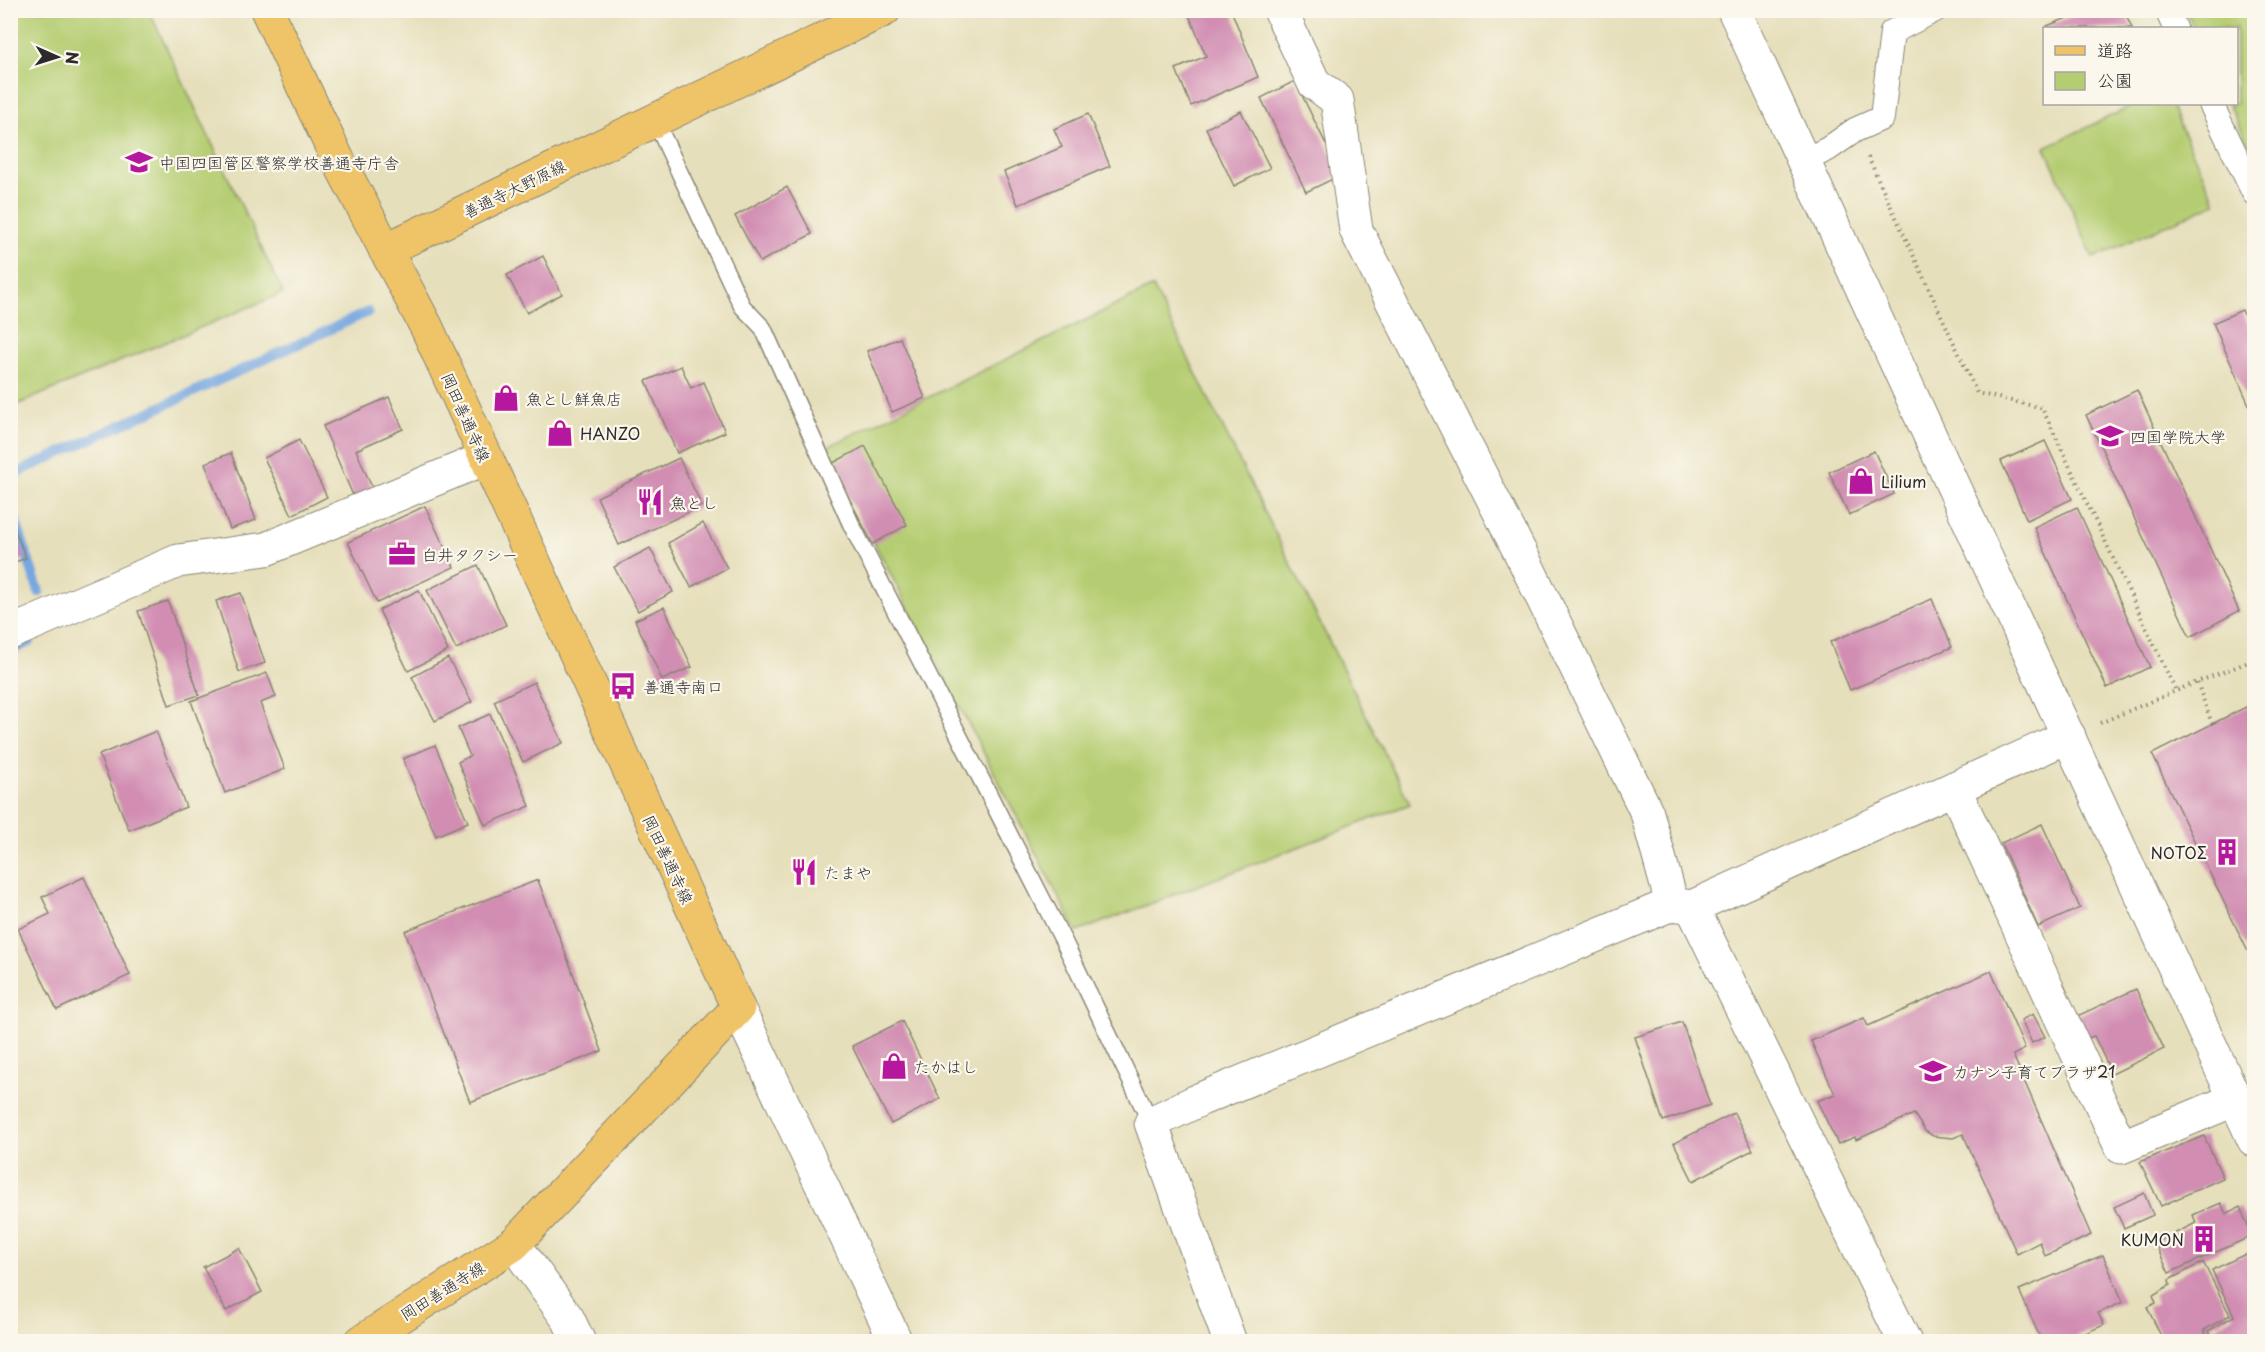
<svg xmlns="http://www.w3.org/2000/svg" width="2265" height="1352" font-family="'Playpen Sans','Klee One',sans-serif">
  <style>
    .green { fill: #b5cd72; stroke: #707c4e; stroke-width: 1.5 }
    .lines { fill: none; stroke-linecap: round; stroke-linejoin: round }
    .stream { stroke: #74a6df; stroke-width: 10 }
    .building { fill: #d18db2 }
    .service-casing { stroke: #888573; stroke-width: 19 }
    .pedestrian-casing { stroke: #888573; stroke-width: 26 }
    .minor-casing { stroke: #888573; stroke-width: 35 }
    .tertiary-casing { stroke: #888573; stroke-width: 35 }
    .primary-casing { stroke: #888573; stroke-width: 35 }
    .path { stroke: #888573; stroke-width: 4; stroke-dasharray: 1.5 4.5; stroke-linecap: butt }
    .service { stroke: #fff; stroke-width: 16 }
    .pedestrian { stroke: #fff; stroke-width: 24 }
    .minor { stroke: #fff; stroke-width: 33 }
    .tertiary { stroke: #fff; stroke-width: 33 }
    .primary { stroke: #efc469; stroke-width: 33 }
    .labels { text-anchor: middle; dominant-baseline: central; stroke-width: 4.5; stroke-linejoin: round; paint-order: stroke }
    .poi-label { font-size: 16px; fill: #2b2b2b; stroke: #fbf7ec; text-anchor: start }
    .street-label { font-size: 16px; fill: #2b2b2b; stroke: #fbf7ec }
  </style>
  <rect width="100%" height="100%" fill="#fbf7ec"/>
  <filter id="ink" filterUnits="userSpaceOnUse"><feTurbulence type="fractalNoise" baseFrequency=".0167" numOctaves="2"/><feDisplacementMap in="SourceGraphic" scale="12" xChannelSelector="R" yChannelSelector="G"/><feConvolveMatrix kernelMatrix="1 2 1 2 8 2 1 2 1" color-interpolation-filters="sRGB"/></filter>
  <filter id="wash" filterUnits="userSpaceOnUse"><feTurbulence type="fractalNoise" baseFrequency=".008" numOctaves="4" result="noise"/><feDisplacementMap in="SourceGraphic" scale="24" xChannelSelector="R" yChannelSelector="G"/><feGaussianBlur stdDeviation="1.35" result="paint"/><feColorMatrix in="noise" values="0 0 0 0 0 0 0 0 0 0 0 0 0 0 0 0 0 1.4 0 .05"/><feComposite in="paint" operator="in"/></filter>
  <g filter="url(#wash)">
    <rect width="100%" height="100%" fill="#e6dfbb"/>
    <g class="green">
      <polygon points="11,10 149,11 283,293 11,407"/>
      <polygon points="2186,11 2254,11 2254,156 2229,104 2236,104 2236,28 2194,28"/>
      <polygon points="2136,104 2170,104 2216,203 2093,258 2045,147"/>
      <polygon points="1153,287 1410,804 1077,932 825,448"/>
    </g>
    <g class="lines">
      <g class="stream">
        <polyline points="10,476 368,312"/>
        <polyline points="10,504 39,592"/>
        <polyline points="10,651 29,642"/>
      </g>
    </g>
    <g id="blocks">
      <g class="building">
        <polygon points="1187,10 1231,10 1258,77 1191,106 1176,69 1206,56"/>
        <polygon points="2087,10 2124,10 2132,28 2048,28 2047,26"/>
        <polygon points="1295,81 1341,175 1306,192 1261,98"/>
        <polygon points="1241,111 1270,168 1234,186 1206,128"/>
        <polygon points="1088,114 1110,166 1018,205 1004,172 1062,147 1054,129"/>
        <polygon points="787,187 812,234 760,262 735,216"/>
        <polygon points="543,256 562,294 527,313 507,275"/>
        <polygon points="2242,310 2254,338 2254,416 2213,323"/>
        <polygon points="900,338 925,398 892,412 867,351"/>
        <polygon points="681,366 691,388 704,382 725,432 677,453 646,381"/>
        <polygon points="2137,390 2239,611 2190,637 2086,415"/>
        <polygon points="389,397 403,429 356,450 374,492 355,500 323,426"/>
        <polygon points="299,440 327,497 292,515 264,458"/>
        <polygon points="2045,441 2072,499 2027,520 2001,461"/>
        <polygon points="865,446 907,525 873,544 831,464"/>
        <polygon points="1874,451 1894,494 1849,515 1829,472"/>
        <polygon points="231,453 256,520 230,529 205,463"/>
        <polygon points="679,458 702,506 619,545 597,497"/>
        <polygon points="425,506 454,567 377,603 348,542"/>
        <polygon points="2077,507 2150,667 2107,688 2034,527"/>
        <polygon points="10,518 26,558 10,564"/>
        <polygon points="703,523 727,568 691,587 668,543"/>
        <polygon points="650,548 673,592 638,611 614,567"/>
        <polygon points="478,565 506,625 456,649 427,590"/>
        <polygon points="419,590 448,651 408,671 379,610"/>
        <polygon points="241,593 265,663 239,672 216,601"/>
        <polygon points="1932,599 1952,647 1850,690 1830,642"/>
        <polygon points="168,601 199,695 169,705 138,611"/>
        <polygon points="664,607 692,667 662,680 635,620"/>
        <polygon points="448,658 472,702 435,721 412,677"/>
        <polygon points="267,673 276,697 260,703 285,769 225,793 191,701"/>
        <polygon points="534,682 563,743 523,762 494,701"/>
        <polygon points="2254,703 2254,949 2252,951 2254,964 2152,754"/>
        <polygon points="490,714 530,806 485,825 458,762 470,756 458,728"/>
        <polygon points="156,731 186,807 129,830 99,755"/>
        <polygon points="435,745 468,822 436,836 403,759"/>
        <polygon points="2042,824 2080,908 2038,927 2001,843"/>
        <polygon points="84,877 130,975 57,1010 18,929 50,914 42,897"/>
        <polygon points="538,880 602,1051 470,1102 405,931"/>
        <polygon points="1991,971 2025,1049 2013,1055 2091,1235 2045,1256 2040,1242 2017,1254 1963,1134 1953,1138 1933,1136 1925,1131 1914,1114 1856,1140 1855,1137 1838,1144 1817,1101 1835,1094 1811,1041 1864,1018 1868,1026"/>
        <polygon points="2136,989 2164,1049 2112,1074 2094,1036 2088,1038 2077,1016"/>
        <polygon points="2033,1014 2045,1037 2032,1043 2021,1020"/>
        <polygon points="902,1021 940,1099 891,1124 852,1046"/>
        <polygon points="1682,1022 1710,1105 1663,1121 1635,1037"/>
        <polygon points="1734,1113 1753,1150 1693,1181 1674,1143"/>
        <polygon points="2204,1136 2223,1178 2161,1206 2140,1162"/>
        <polygon points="2144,1193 2153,1215 2124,1228 2114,1207"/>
        <polygon points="2221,1203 2226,1214 2240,1207 2252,1236 2169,1273 2155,1243 2196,1223 2193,1215"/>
        <polygon points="239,1248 262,1292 226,1311 203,1267"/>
        <polygon points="2254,1250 2254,1339 2250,1342 2214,1342 2208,1331 2234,1316 2212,1270"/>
        <polygon points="2103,1255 2123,1302 2098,1313 2104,1325 2065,1342 2042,1342 2019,1290"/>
        <polygon points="2203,1262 2230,1315 2204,1330 2208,1340 2206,1342 2164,1342 2147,1307 2156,1303 2153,1295 2170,1285 2169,1280"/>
      </g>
    </g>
  </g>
  <g filter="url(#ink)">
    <use href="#blocks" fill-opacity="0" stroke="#888573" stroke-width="1.5"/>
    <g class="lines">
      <defs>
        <polyline id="service" points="655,120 742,306 763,328 851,524 1065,944 1151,1123"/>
        <g id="pedestrian">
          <polyline points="2167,10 2175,28"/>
          <polyline points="2211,104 2254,193"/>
          <polyline points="1803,161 1828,149 1855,130 1882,118 1892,32 1935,10"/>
        </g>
        <g id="minor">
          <polyline points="1280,10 1314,83 1337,100 1356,230 1524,560 1647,813 1672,904"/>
          <polyline points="10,633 178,561 266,549 486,458"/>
          <polyline points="1954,788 2121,1147 2236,1099"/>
          <polyline points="514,1244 568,1319 579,1342"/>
          <polyline points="1230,1342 1151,1123 1201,1099 1672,904 1692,907"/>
          <polyline points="1905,1342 1692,907 2069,736"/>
        </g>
        <g id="tertiary">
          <polyline points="1734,10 2254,1140"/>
          <polyline points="738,1008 896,1342"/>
        </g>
        <g id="primary">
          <polyline points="267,10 337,158 427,328 738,1008 514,1244 361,1342"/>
          <polyline points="385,250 884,10"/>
        </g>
      </defs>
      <use href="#service" class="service-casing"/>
      <use href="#pedestrian" class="pedestrian-casing"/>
      <use href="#minor" class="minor-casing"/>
      <use href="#tertiary" class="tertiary-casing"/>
      <use href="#primary" class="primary-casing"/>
      <g class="path">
        <polyline points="1868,157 1977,393 2042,408 2176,691"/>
        <polyline points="2100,723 2197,682"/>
        <polyline points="2212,724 2197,682 2254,660"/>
      </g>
      <use href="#service" class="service"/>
      <use href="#pedestrian" class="pedestrian"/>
      <use href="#minor" class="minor"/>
      <use href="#tertiary" class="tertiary"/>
      <use href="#primary" class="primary"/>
    </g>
  </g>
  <defs>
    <symbol id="school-bare" viewBox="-9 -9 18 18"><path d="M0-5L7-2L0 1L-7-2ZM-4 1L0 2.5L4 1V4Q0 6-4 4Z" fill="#b5179e" stroke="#fbf7ec" stroke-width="2.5" paint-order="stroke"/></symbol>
    <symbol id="shop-bare" viewBox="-9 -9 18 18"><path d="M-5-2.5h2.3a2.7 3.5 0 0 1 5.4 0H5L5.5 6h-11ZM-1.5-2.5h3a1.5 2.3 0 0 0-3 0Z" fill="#b5179e" stroke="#fbf7ec" stroke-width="2.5" paint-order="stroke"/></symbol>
    <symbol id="university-bare" viewBox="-9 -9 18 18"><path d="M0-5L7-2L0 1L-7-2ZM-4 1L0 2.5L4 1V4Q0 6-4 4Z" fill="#b5179e" stroke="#fbf7ec" stroke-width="2.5" paint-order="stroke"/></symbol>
    <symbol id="restaurant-bare" viewBox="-9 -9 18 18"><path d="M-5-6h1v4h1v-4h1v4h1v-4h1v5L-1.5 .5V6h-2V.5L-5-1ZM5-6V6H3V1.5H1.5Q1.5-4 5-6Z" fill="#b5179e" stroke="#fbf7ec" stroke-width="2.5" paint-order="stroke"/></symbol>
    <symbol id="office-bare" viewBox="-9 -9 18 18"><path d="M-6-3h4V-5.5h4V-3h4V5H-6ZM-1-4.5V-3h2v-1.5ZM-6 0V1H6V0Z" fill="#b5179e" stroke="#fbf7ec" stroke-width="2.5" paint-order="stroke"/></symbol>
    <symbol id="bus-bare" viewBox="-9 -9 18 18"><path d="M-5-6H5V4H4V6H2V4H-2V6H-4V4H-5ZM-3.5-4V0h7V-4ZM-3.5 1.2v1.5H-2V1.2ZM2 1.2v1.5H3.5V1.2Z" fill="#b5179e" stroke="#fbf7ec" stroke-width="2.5" paint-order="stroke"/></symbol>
    <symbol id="building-bare" viewBox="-9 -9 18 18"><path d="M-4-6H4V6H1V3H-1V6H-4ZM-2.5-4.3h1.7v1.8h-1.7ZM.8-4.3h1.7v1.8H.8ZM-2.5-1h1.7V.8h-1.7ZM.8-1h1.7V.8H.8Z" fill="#b5179e" stroke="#fbf7ec" stroke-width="2.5" paint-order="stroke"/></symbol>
  </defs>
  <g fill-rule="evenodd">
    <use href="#school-bare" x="120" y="143" width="38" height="38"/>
    <use href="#shop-bare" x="487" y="379" width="38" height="38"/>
    <use href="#shop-bare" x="541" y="414" width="38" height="38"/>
    <use href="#university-bare" x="2091" y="417" width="38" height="38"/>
    <use href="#shop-bare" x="1842" y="462" width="38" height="38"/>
    <use href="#restaurant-bare" x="631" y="483" width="38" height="38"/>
    <use href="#office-bare" x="383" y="535" width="38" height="38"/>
    <use href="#bus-bare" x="604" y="667" width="38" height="38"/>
    <use href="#building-bare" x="2208" y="833" width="38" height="38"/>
    <use href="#restaurant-bare" x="785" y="853" width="38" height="38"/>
    <use href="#shop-bare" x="875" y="1047" width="38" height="38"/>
    <use href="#school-bare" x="1914" y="1052" width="38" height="38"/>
    <use href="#building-bare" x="2185" y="1220" width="38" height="38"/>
  </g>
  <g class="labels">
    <g class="poi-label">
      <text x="159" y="162">中国四国管区警察学校善通寺庁舎</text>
      <text x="526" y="398">魚とし鮮魚店</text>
      <text x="580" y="433">HANZO</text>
      <text x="2130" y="436">四国学院大学</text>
      <text x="1881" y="481">Lilium</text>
      <text x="670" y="502">魚とし</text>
      <text x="422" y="554">白井タクシー</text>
      <text x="643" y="686">善通寺南口</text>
      <text x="2207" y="852" text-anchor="end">ΝΟΤΟΣ</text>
      <text x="824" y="872">たまや</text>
      <text x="914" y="1066">たかはし</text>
      <text x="1953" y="1071">カナン子育てプラザ21</text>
      <text x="2184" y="1239" text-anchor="end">KUMON</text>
    </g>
    <g class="street-label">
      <text transform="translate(514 188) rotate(-26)">善通寺大野原線</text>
      <text transform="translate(467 417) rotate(66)">岡田善通寺線</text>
      <text transform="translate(669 859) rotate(65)">岡田善通寺線</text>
      <text transform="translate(442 1290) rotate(-32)">岡田善通寺線</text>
    </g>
  </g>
  <rect width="2265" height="1352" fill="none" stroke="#fbf7ec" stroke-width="36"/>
  <rect x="2043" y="27" width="195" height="78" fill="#fbf7ec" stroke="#a8a59f" stroke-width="1.5"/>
  <rect x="2055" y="46" width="30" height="9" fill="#efc469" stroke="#a8a59f" stroke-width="1.5"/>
  <text x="2097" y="57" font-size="18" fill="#2b2b2b">道路</text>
  <rect x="2055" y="72" width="30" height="18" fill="#b5cd72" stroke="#a8a59f" stroke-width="1.5"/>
  <text x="2097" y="87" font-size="18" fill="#2b2b2b">公園</text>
  <g transform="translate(57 57) rotate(93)" stroke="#fbf7ec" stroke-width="4.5" paint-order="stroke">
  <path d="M0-4.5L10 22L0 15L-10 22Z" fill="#2b2b2b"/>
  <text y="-9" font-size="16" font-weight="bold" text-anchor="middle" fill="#2b2b2b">N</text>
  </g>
</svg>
